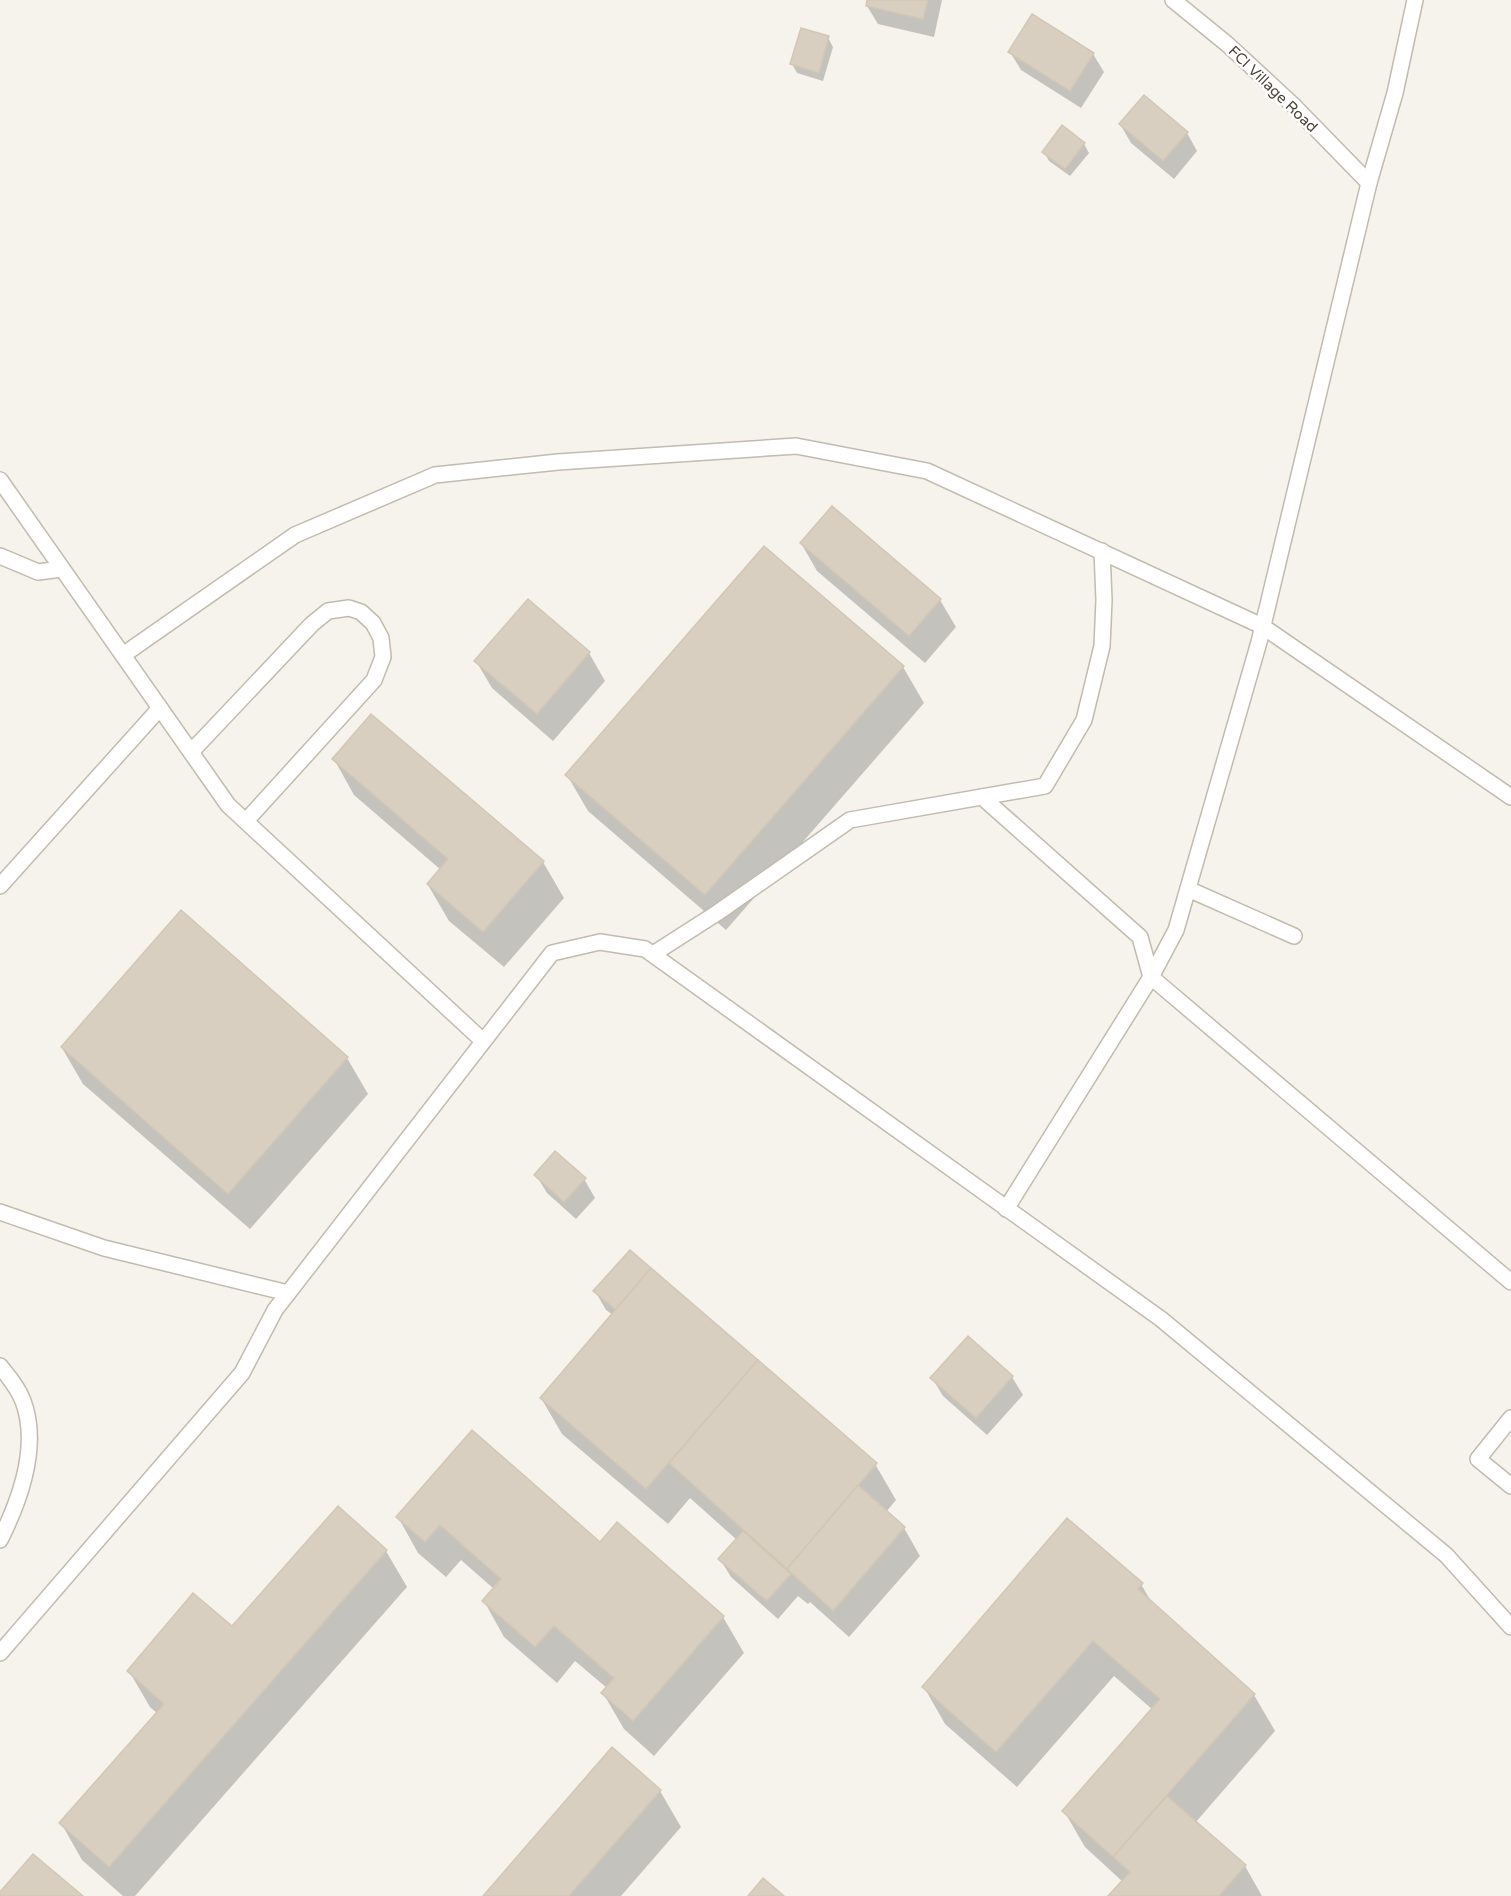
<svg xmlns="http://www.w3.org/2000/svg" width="1511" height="1896" font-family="'Varela Round',sans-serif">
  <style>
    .shadow { fill: #0003 }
    .building { fill: #d8cfc1; stroke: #d3c7b4; stroke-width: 1.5 }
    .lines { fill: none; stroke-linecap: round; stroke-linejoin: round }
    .lane-casing { stroke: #c2bbae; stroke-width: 18 }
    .lane { stroke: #fff; stroke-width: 15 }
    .labels { text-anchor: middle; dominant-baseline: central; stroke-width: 5; stroke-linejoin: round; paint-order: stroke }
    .street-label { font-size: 15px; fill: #4b4439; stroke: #fff }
  </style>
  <rect width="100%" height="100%" fill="#f6f3ec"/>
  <g class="shadow">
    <polygon points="869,0 942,0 934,37 878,24 867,6"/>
    <polygon points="828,38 833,47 823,81 797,73 792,64"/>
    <polygon points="1010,52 1093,54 1104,72 1081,108 1021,70"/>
    <polygon points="1120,124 1187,133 1197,151 1174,179 1131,143"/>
    <polygon points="1084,144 1089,153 1070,176 1049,161 1044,152"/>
    <polygon points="801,543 940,600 956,627 925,663 817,571"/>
    <polygon points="528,601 589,653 605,681 553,741 492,688 476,661"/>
    <polygon points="903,667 924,703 726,930 588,811 567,775"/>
    <polygon points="334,759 543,862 564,898 504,967 449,921 428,885 441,870 354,795"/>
    <polygon points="62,1048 347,1058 368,1094 250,1229 83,1084"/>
    <polygon points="536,1175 584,1179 595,1198 576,1219 547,1193"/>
    <polygon points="630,1252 875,1464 896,1500 886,1512 904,1528 920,1556 849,1637 810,1602 808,1604 798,1596 778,1619 731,1577 720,1559 737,1540 690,1498 668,1524 562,1434 541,1398 613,1315 606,1310 595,1291"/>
    <polygon points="968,1338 1012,1377 1023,1395 987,1435 943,1396 932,1378"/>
    <polygon points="398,1517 600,1544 617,1525 723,1617 744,1653 654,1756 624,1729 603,1693 607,1688 575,1661 557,1683 504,1637 484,1601 494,1589 461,1560 446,1577 418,1553"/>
    <polygon points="386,1551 407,1587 135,1896 123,1896 82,1860 61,1823 158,1714 150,1707 129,1671 233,1628"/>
    <polygon points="1141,1584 1153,1605 1254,1695 1275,1731 1195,1823 1245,1866 1262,1896 1110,1896 1123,1882 1085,1847 1064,1811 1153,1710 1114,1676 1017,1787 945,1724 924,1687"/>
    <polygon points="612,1749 660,1791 681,1827 621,1896 484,1896"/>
  </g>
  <g class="building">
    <polygon points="867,0 928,0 923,19 866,6"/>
    <polygon points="1032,14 1094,53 1070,91 1008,52"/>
    <polygon points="801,28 829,36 819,73 790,64"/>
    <polygon points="1144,95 1188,132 1163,161 1119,124"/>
    <polygon points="1062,125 1085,143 1065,169 1042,152"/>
    <polygon points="832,506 941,599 909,636 800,543"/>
    <polygon points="764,546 904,666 705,895 565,775"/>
    <polygon points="528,599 590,652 537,714 474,661"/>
    <polygon points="371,714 544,861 483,932 427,884 448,859 332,759"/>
    <polygon points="181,910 348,1057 228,1194 61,1047"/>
    <polygon points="555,1151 586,1178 564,1202 534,1175"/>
    <polygon points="630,1250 651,1268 616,1310 593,1291"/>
    <polygon points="651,1268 758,1360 646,1489 540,1398"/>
    <polygon points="968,1336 1013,1376 976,1418 930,1378"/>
    <polygon points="758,1360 877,1463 787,1569 669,1463"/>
    <polygon points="472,1430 600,1542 617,1522 724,1616 633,1721 601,1693 614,1678 554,1626 535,1647 482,1601 501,1579 440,1525 425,1542 396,1517"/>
    <polygon points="858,1485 905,1527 833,1611 787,1569"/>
    <polygon points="338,1506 387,1550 109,1867 59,1823 164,1704 127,1671 193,1593 232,1626"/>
    <polygon points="1067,1518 1143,1583 1138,1589 1255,1694 1113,1857 1062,1811 1160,1699 1093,1641 996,1752 922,1687"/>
    <polygon points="743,1531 791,1574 767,1601 718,1559"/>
    <polygon points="612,1747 661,1790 569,1896 483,1896"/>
    <polygon points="1167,1796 1246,1865 1219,1896 1108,1896 1130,1872 1113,1857"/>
    <polygon points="33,1854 83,1896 0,1896 0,1892"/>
    <polygon points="763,1878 784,1896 748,1896"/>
  </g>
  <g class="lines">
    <defs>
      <g id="lane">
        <polyline points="1173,0 1227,44 1293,105 1369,183"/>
        <polyline points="0,480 228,805 483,1041"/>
        <polyline points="0,556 38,572 62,569"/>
        <polyline points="123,655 295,535 435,475 558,462 796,446 927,471 1262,626 1511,797"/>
        <polyline points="191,752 312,624 328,611 349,608 361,612 373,623 381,638 383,657 374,680 246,821"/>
        <polyline points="982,797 1140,937 1151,977 1511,1282"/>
        <polyline points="0,886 160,708"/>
        <polyline points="1188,889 1294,936"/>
        <polyline points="653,954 717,913 850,820 1045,786 1084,720 1102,646 1104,600 1102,551"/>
        <polyline points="1006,1209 1151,977 1176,930 1259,642 1369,183 1395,93 1415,0"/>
        <polyline points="0,1212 104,1248 288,1293"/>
        <path d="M0,1366C9,1377 18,1388 23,1401C40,1446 20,1500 0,1540"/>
        <polyline points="1511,1418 1478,1459 1511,1486"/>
        <polyline points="0,1653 242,1373 275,1310 552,953 600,942 645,949 1161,1319 1446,1555 1511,1627"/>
      </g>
    </defs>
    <use href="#lane" class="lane-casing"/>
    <use href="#lane" class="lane"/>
  </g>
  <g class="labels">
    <g class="street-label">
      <text transform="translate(1273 89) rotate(44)">FCI Village Road</text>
    </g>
  </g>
</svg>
